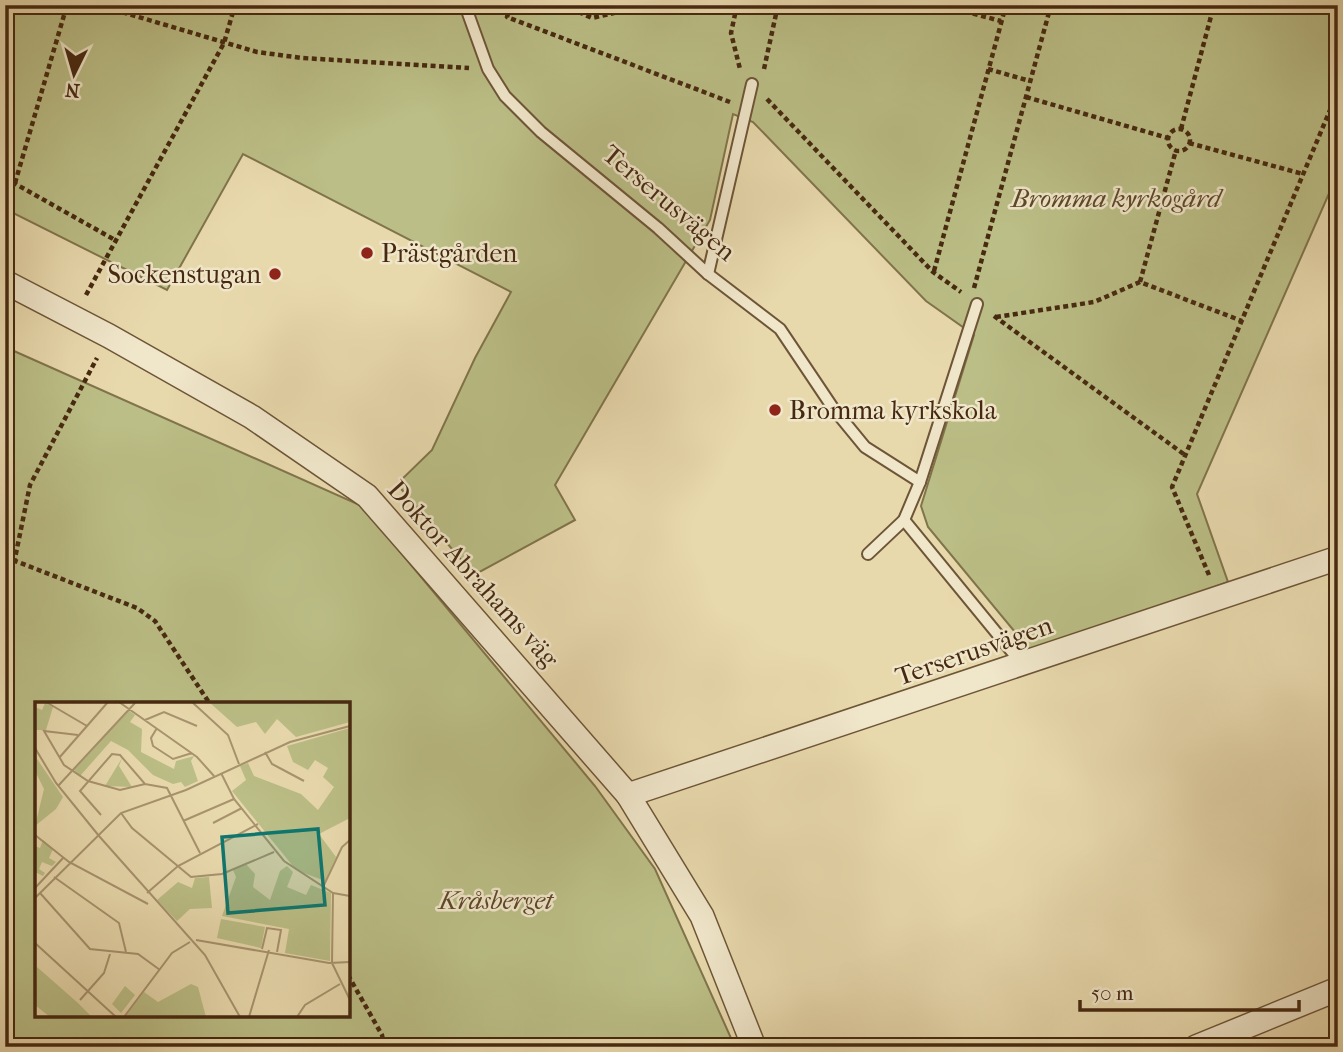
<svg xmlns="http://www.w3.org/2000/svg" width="1343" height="1052" font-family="'IM FELL French Canon',serif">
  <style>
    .green { fill: #bbbe86; stroke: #80744b; stroke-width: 2; fill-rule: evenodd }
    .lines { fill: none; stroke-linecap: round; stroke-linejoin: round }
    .service-casing { stroke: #6e5537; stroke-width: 14 }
    .minor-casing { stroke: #6e5537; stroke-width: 26 }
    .path { stroke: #462910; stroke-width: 4.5; stroke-dasharray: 5 3.5; stroke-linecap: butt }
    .service { stroke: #f0e6ca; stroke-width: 10 }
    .minor { stroke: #f0e6ca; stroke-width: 23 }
    .poi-dot { fill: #8f2418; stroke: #f0e6ca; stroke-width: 2.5 }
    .labels { text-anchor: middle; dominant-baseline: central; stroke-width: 5; stroke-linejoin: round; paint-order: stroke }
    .park-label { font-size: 26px; font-style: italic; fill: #5d4728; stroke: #f0e6ca }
    .street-label { font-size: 26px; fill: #462910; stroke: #f0e6ca }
    .poi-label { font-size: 26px; fill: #462910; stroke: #f0e6ca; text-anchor: start }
    .inset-road { fill: none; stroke: #a7936e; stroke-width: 2 }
    .view { fill: #0f766e; fill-opacity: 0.15; stroke: #0f766e; stroke-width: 3.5 }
    .inset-edge { fill: none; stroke: #462910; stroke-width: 3.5 }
  </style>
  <rect width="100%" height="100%" fill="#e8d9ad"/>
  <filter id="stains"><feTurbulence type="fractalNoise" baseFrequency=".00286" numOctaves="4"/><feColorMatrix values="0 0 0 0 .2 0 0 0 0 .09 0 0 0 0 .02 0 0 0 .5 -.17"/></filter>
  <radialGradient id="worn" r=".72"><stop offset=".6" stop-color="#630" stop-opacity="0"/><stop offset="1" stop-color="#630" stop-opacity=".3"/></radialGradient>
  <g class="green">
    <polygon points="5,5 1338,5 1338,173 1197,494 1228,582 1034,655 928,527 921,506 974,335 926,301 753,122 733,114 710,220 555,485 575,520 474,575 397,484 432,450 475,358 511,292 243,154 167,290 5,209"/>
    <path d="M5,347L362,506L595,786L655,869L735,1047H5ZM37,704H348V1015H37Z"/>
  </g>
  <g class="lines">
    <defs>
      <g id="service">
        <polyline points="465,5 488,69 505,96 541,132 658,228 708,274 780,329 833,408 865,447 920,482"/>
        <polyline points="708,274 752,84"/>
        <polyline points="904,520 1022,664"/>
        <polyline points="868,554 904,520 920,482 977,304"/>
      </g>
      <g id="minor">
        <polyline points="5,282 109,336 252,417 367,496 628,795 702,916 754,1047"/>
        <polyline points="628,795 1338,558"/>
        <polyline points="1196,1047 1338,989"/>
      </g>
    </defs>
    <use href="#service" class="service-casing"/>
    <use href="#minor" class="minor-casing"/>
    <g class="path">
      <polyline points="98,5 257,52 302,58 469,68"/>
      <polyline points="511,5 507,17 730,102"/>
      <polyline points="563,5 592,18 649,5"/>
      <polyline points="737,5 731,33 740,69"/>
      <polyline points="940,5 1001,21"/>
      <polyline points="764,69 778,5"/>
      <polyline points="988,69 1030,81"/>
      <polyline points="1026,97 1168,138"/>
      <polyline points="767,99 933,272 961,292"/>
      <polyline points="1181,129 1214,5"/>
      <circle cx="1179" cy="140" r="11"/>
      <polyline points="1189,143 1303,174"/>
      <polyline points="5,178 115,240"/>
      <polyline points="15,183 67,5"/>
      <polyline points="934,271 1006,5"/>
      <polyline points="1140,282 1176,150"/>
      <polyline points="974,288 1051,5"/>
      <polyline points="86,295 224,43 235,5"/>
      <polyline points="994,316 1185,455"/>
      <polyline points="996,317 1094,302 1140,282 1242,321"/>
      <polyline points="5,557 137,608 155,621 210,704"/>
      <polyline points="14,563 30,485 97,358"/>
      <polyline points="1209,575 1172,487 1338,91"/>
      <polyline points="348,975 382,1035 384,1047"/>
    </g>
    <use href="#service" class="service"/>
    <use href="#minor" class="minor"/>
  </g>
  <g class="poi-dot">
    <circle cx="367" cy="253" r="7"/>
    <circle cx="275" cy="274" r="7"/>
    <circle cx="775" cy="410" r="7"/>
  </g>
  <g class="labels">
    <g class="park-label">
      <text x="1116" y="198">Bromma kyrkogård</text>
      <text x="496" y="900">Kråsberget</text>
    </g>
    <g class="street-label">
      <text transform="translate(669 203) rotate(40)">Terserusvägen</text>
      <text transform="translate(473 574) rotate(48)">Doktor Abrahams väg</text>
      <text transform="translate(974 651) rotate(-19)">Terserusvägen</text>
    </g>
    <g class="poi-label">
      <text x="381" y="253">Prästgården</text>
      <text x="261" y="274" text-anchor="end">Sockenstugan</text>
      <text x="789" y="410">Bromma kyrkskola</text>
    </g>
  </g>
  <g transform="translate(35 702)">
    <rect width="315" height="315" fill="#e8d9ad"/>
    <path d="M174,0H315V20L261,35L242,17L230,32L221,20L202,25ZM10,1L18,5L11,28H0V5L7,8ZM93,8L100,13L95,20L107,27L106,50L139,67L141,59L159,54L156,59L163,79L150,85L146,80L138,82L118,73L93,48L76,39L45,74L39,68ZM315,26V116L284,132L301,155L290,179L261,168L197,89L211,78L205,64L213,61L219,74L266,92L283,108L299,85L288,75L293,66L280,58L273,68L258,60L252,44ZM0,54L28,95L21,107L0,124L9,87L0,69ZM87,56L84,64L97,85L70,84ZM8,138L18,147L14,156L21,160L17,164L7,160L4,167L10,171L8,174L0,170V144L5,146ZM211,162L220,172L218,185L235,198L245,169L252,164L258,170L252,185L271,193L276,183L296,191L295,259L250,251L254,227L187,214L201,175L198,168ZM174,175L177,206L155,207L142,219L122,198L143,180L157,186L160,176ZM186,217L230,225L226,246L182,236ZM2,265L43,301L57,315H15L0,303ZM156,282L163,285L171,315H90L109,290L123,300ZM90,284L100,293L86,311L77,302Z" fill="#bbbe86"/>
    <path class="inset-road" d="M11,0L52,24M84,0L162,55L179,74M157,0L193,33L204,62M110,18L129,10L162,24M122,26L116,36L118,44L138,57L157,51M43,33L9,29L29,63L53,79L85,88L110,82L132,86L165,151M0,46L21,81L64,134L170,253L205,315M230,50L237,62L269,79M24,56L73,0M186,71L199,97L249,159L298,191L315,194M23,84L100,1M86,111L97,126L156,175L187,172L239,150M66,113L45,89L77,52L85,53L110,82M148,119L199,97M178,121L207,106M0,133L34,160L113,202M19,175L84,221L91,250M289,183L307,145L315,138M0,186L29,155M5,191L55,247L103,252L125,268M112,191L143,164L223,122M298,191L297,261L315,298M0,196L86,111L151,88L255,40L315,24M161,238L294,261L315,260M0,241L81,315M227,247L232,226L246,228L242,250M45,298L69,271L75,252M89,315L137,251L155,240M214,315L234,248M262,315L270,303L305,282"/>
    <path class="view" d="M283,127L290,203L193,211L187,135Z"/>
    <rect width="315" height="315" class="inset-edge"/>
  </g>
  <rect width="1343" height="1052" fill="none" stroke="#e8d9ad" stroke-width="28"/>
  <rect x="7" y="7" width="1329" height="1038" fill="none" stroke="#462910" stroke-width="3.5"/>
  <rect x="14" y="14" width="1315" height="1024" fill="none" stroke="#462910" stroke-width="2"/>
  <g transform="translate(74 74) rotate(185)" stroke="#f0e6ca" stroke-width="5" paint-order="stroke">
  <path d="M0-5L12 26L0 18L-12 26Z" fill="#462910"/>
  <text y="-10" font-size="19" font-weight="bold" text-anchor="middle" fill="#462910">N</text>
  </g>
  <path d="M1080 1000v10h219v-10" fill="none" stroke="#462910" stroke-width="3.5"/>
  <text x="1091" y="1000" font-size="21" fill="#462910" stroke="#f0e6ca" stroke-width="5" paint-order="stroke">50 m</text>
  <rect width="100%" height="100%" filter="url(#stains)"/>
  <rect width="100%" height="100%" fill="url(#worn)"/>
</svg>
